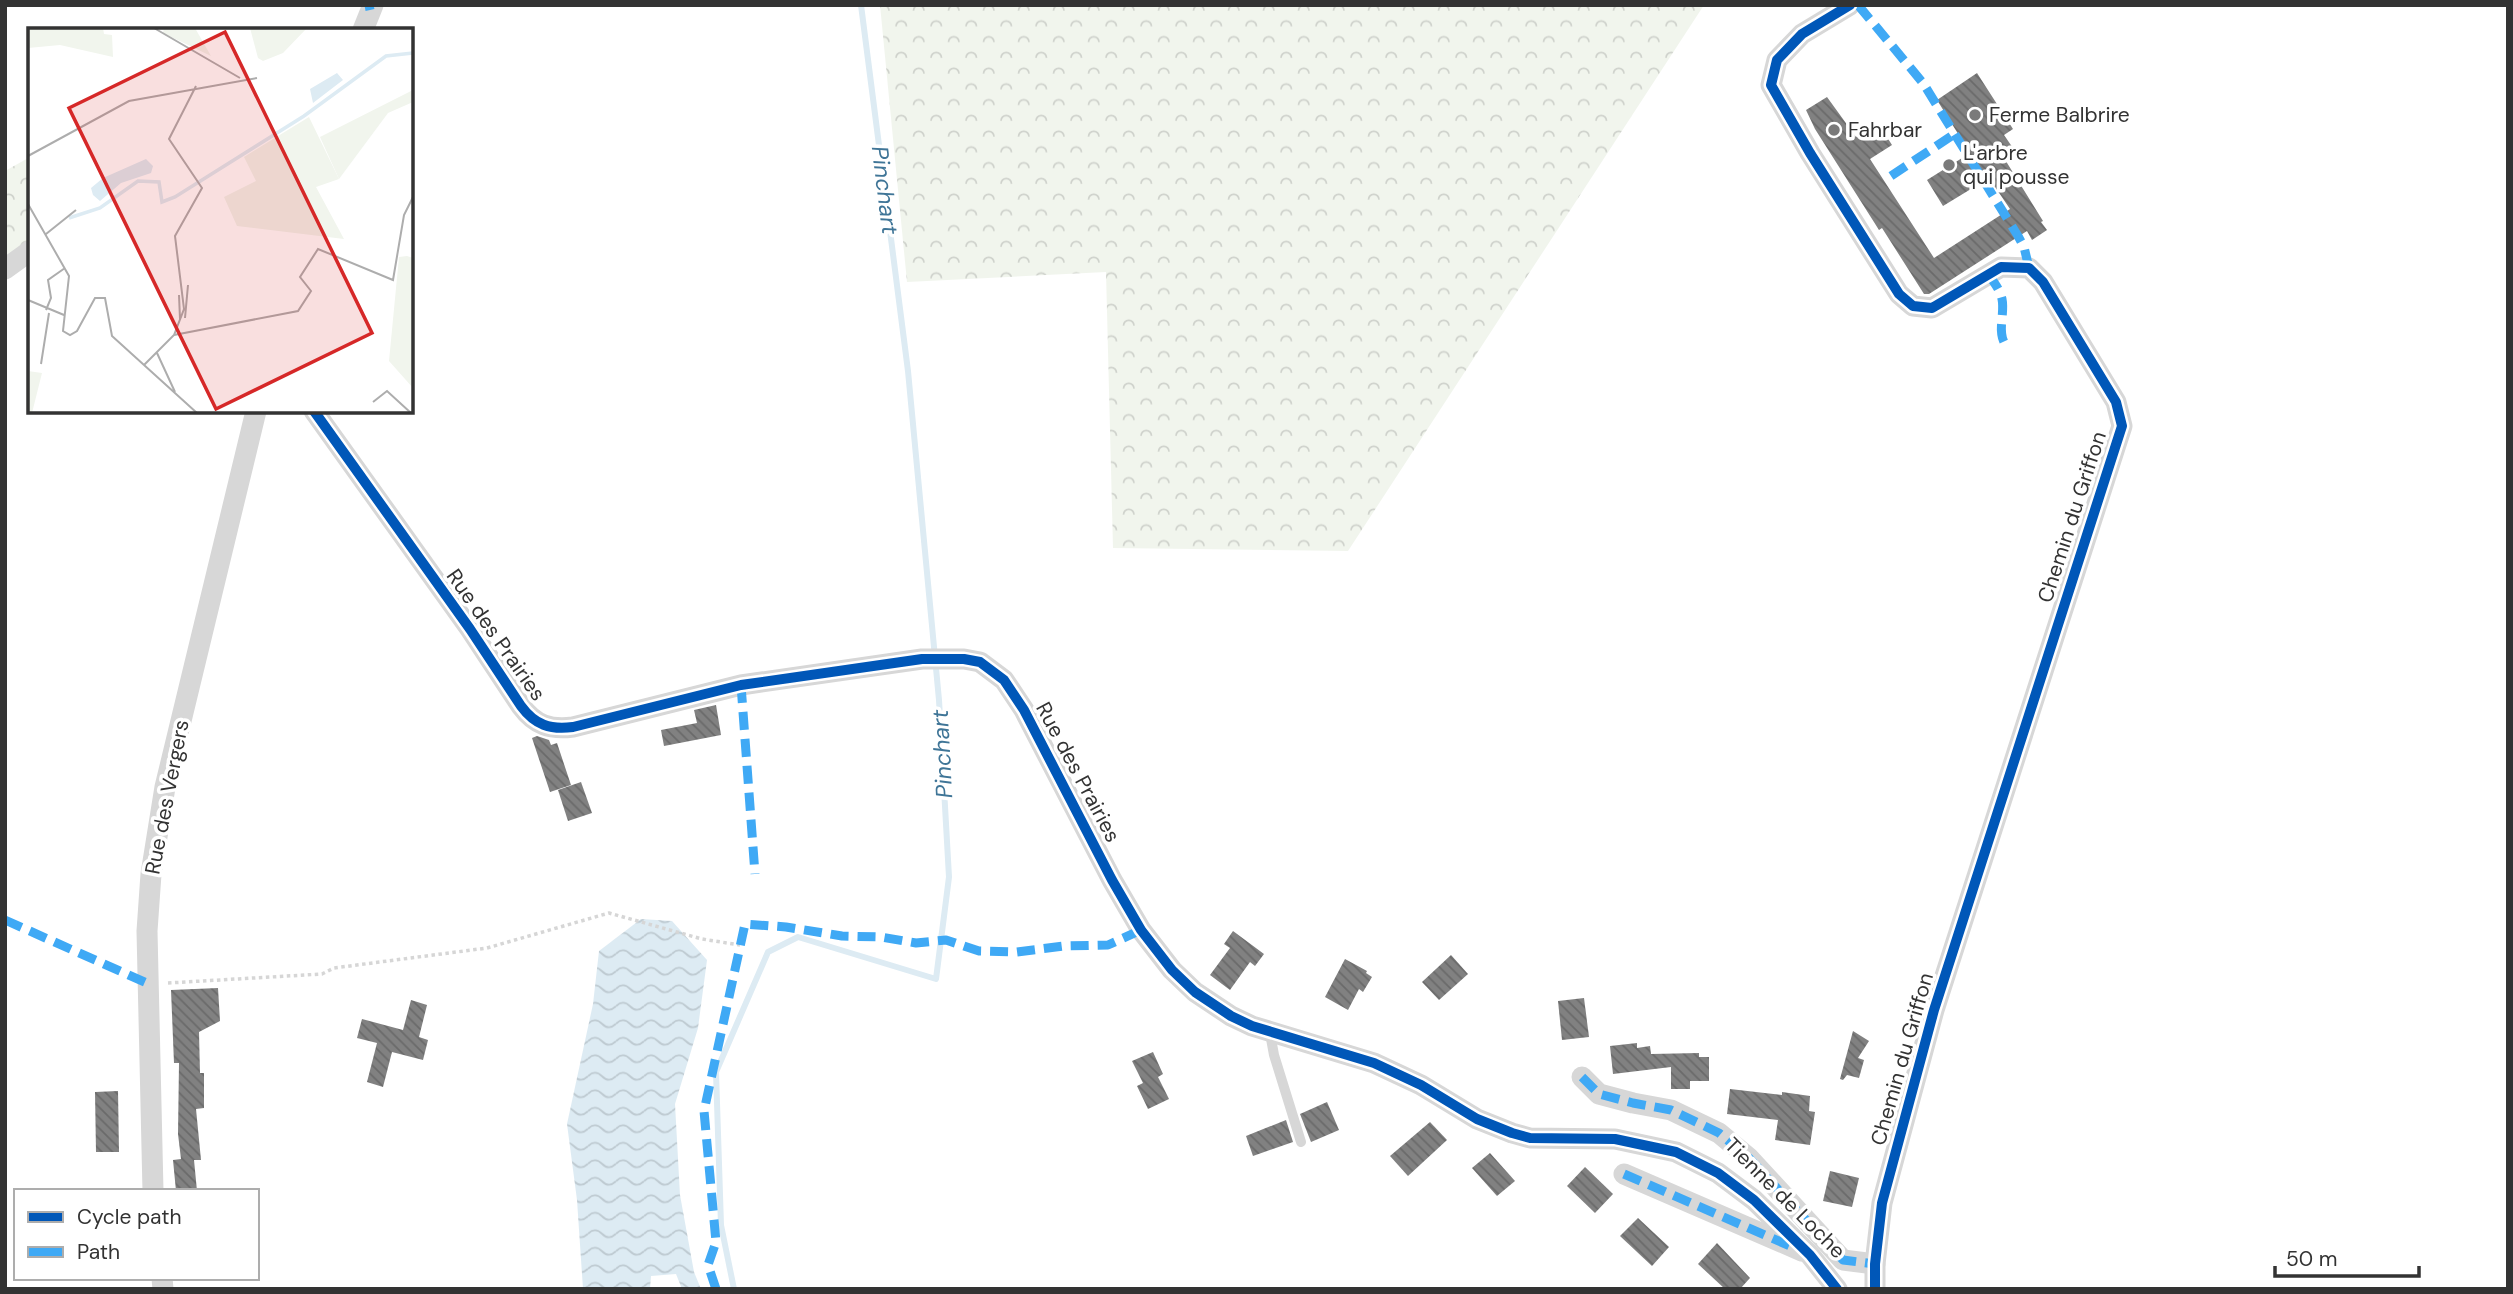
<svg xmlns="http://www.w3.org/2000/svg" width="2513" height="1294" font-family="'DM Sans',sans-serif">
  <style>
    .forest { fill: url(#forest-crowns) }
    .water { fill: url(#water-waves) }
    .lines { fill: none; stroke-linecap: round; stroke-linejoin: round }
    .stream { stroke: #ddebf3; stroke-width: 6 }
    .building { fill: url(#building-back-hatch) }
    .path { stroke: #d6d6d6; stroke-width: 3.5; stroke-dasharray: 3.5 3.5; stroke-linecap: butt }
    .lane { stroke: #d7d7d7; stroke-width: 10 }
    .street { stroke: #d7d7d7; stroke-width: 21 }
    .quiet { stroke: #3fa9f5; stroke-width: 9; stroke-dasharray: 18 9; stroke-linecap: butt }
    .cycleway-casing { stroke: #fff; stroke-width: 15 }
    .cycleway { stroke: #0057b8; stroke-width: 10 }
    .poi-dot { fill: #7a7a7a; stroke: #fff; stroke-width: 2.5 }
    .labels { text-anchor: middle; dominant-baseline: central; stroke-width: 7; stroke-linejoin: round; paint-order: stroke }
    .poi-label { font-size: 21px; fill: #333; stroke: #fff; text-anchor: start }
    .street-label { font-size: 21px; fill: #333; stroke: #fff }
    .water-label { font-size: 23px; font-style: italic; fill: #3f7597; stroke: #fff }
    .inset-river { fill: none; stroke: #ddebf3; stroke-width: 3.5 }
    .inset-road { fill: none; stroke: #adadad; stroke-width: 2 }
    .view { fill: #d62828; fill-opacity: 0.15; stroke: #d62828; stroke-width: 3.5 }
    .inset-edge { fill: none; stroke: #333; stroke-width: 3.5 }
  </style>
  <defs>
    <pattern id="forest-crowns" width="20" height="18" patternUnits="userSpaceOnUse" patternTransform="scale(1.75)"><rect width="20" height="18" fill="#f1f5ed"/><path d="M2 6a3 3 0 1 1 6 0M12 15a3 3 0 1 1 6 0" fill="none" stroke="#cfd2cc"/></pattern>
    <pattern id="water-waves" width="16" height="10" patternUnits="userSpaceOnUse" patternTransform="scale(1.75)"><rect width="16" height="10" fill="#ddebf3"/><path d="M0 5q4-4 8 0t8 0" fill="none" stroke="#becad1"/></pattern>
    <pattern id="building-back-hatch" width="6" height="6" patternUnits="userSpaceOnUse" patternTransform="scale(1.75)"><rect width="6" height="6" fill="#818181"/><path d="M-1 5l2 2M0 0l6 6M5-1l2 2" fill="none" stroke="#6a6a6a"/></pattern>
  </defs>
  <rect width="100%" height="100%" fill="#fff"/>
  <g class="forest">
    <polygon points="880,5 1704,5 1348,551 1113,548 1106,272 907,282"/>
    <polygon points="30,157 30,239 5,259 5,171"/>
  </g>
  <polygon class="water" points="641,919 672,921 707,960 698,1028 675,1104 680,1195 694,1272 701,1289 682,1289 676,1274 651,1276 650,1289 583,1289 577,1200 567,1124 593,1004 599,951"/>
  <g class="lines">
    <polyline class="stream" points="734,1289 721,1225 716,1072 768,952 798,937 936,979 949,877 939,700 908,371 861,5"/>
  </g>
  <g class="building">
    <polygon points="1977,73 2013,129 2004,135 2015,151 2004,158 2043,221 2041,222 2047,230 2032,240 2027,231 1929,294 1924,294 1882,228 1879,230 1815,129 1806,110 1827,97 1856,137 1878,123 1892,145 1870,159 1934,258 2010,209 1989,178 1943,206 1927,180 1970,153 1937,100"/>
    <polygon points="716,705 721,735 664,746 661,730 697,723 694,710"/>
    <polygon points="537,736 549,740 551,745 557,743 571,785 550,792 532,738"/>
    <polygon points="581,782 592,813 568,821 558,790"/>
    <polygon points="1233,931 1264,954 1255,966 1250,962 1230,990 1210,975 1230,948 1224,944"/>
    <polygon points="1451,955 1468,974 1439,1000 1422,982"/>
    <polygon points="1345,959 1367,971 1366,973 1372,977 1363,992 1359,989 1348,1010 1325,997"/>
    <polygon points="218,988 220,1021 199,1032 200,1073 204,1073 204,1108 196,1109 201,1160 194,1160 197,1191 176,1191 173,1160 181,1159 178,1134 179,1063 174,1063 171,990"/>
    <polygon points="1584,998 1589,1037 1562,1040 1558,1001"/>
    <polygon points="411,1000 427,1005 419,1037 428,1040 423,1060 392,1052 383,1087 367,1082 377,1043 357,1038 362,1019 403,1030"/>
    <polygon points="1853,1031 1869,1041 1858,1058 1864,1060 1859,1078 1847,1075 1843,1080 1840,1079"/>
    <polygon points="1637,1043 1637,1048 1650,1046 1651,1054 1699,1053 1699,1057 1709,1057 1709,1081 1690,1081 1690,1089 1671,1089 1671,1067 1613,1074 1610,1046"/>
    <polygon points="1153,1052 1163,1074 1158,1077 1169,1099 1148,1109 1137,1086 1143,1083 1132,1061"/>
    <polygon points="1730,1089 1782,1095 1782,1092 1810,1096 1809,1111 1815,1112 1810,1145 1775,1140 1778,1120 1727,1114"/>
    <polygon points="118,1091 119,1152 96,1152 95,1092"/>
    <polygon points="1327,1102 1339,1130 1311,1142 1300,1114"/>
    <polygon points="1286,1120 1293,1142 1253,1156 1246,1136"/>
    <polygon points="1430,1122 1447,1140 1408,1176 1390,1156"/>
    <polygon points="1490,1153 1515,1181 1497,1196 1472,1168"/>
    <polygon points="1585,1167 1613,1194 1595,1213 1567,1186"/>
    <polygon points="1830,1171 1859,1178 1852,1207 1823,1201"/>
    <polygon points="1638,1218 1669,1247 1652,1266 1620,1236"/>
    <polygon points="1717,1243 1750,1278 1740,1289 1725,1289 1698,1264"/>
  </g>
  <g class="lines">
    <polyline class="path" points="168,983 322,974 334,968 487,948 609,913 702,939 740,945"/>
    <polyline class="lane" points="1270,1033 1274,1055 1301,1142"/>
    <g class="street">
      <polyline points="1850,5 1802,34 1777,60 1771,85 1810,153 1899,294 1913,306 1932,308 2001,267 2029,268 2043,282 2116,402 2122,426 1934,1010 1882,1203 1875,1264 1875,1289"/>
      <polyline points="363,30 373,5"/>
      <polyline points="5,269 30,251"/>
      <path d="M314,411L470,629L521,706C535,725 550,730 573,727L741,685L922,659H964L980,662L1004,680L1024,710L1112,880L1141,930L1172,970L1195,992L1231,1016L1252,1026L1374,1063L1421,1085L1477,1119L1512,1133L1530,1138L1615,1139L1676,1152L1718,1173L1754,1200L1810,1255L1837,1289"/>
      <polyline points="1582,1077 1599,1094 1633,1103 1671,1110 1719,1133 1749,1158 1843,1260 1875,1264"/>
      <polyline points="1624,1174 1802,1251"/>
      <polyline points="153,1191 147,931 151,874 165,787 256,411"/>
      <polyline points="162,1278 163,1289"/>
    </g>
    <g class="quiet">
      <polyline points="369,5 370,10"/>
      <polyline points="1858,5 1923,83 2018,236 2024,247 2029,268"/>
      <polyline points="1891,176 1956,133"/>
      <path d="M1988,274C1994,282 2000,290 2002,299C2005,314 1997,331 2005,344"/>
      <polyline points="741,685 755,874"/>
      <polyline points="5,920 149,984"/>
      <polyline points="1582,1077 1599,1094 1633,1103 1671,1110 1719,1133 1749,1158 1843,1260 1875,1264"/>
      <polyline points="1624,1174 1797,1249"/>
      <polyline points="716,1289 708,1265 716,1242 704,1111 745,924 786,927 842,936 881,937 916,943 946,940 979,951 1017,952 1064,946 1108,945 1141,930"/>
    </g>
    <defs>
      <g id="cycleway">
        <polyline points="1850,5 1802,34 1777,60 1771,85 1810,153 1899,294 1913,306 1932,308 2001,267 2029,268 2043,282 2116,402 2122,426 1934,1010 1882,1203 1875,1264 1875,1289"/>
        <path d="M314,411L470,629L521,706C535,725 550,730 573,727L741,685L922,659H964L980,662L1004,680L1024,710L1112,880L1141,930L1172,970L1195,992L1231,1016L1252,1026L1374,1063L1421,1085L1477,1119L1512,1133L1530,1138L1615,1139L1676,1152L1718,1173L1754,1200L1810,1255L1837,1289"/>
      </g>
    </defs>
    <use href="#cycleway" class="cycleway-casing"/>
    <use href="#cycleway" class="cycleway"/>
  </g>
  <g class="poi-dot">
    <circle cx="1975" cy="115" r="7"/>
    <circle cx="1834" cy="130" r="7"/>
    <circle cx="1949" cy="165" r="7"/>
  </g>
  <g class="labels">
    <g class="poi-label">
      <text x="1989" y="115">Ferme Balbrire</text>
      <text x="1848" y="130">Fahrbar</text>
      <text x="1963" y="153">L'arbre<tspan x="1963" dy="24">qui pousse</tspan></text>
    </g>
    <g class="street-label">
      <text transform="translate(2072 517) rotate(-72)">Chemin du Griffon</text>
      <text transform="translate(496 635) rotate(55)">Rue des Prairies</text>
      <text transform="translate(1078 772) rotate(62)">Rue des Prairies</text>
      <text transform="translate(167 797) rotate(-79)">Rue des Vergers</text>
      <text transform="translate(1902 1059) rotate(-74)">Chemin du Griffon</text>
      <text transform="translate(1785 1198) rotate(45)">Tienne de Loche</text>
    </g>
    <g class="water-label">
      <text transform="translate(885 190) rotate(83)">Pinchart</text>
      <text transform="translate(942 754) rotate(-93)">Pinchart</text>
    </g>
  </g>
  <g transform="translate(28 28)">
    <rect width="385" height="385" fill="#fff"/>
    <path d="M385,62V74L360,85L311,151L292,109Z" fill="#f1f5ed"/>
    <path d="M0,0H75L76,6L84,7L85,29L32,17L0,20ZM136,0H167L183,28L135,5ZM222,0H279L255,25L235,33L230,30ZM281,89L311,151L288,159L316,211L209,198L196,169L228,153L216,129ZM379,228L385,230V360L361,333L371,229ZM0,343L14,345L4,385H0Z" fill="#f1f5ed"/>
    <path d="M309,45L315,52L285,75L282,61ZM118,131L125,138L123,145L93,155L72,173L65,167L63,160L75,150Z" fill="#ddebf3"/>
    <path class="inset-river" d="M41,190L72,180L110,153L131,154L134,174L147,169L276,88L358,28L385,25"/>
    <path class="inset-road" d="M126,0L212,50M0,128L101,73L229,50M0,176L41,248L35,303L42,307L49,303L67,270H77L84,308L169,385M18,206L48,182M151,267L152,291M0,272L36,287M18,282L23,270L20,252L37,240M157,290L160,257M146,307L270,283L283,263L272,249L290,221L365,252L376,187L385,169M129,325L147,364M13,336L21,285M116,337L146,307L156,281L147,208L174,160L141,111L168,58M345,374L359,363L383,385"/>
    <path class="view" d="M197,4L344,305L188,381L41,80Z"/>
    <rect width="385" height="385" class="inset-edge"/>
  </g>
  <rect width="2513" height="1294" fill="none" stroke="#333333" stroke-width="14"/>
  <rect x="14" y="1189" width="245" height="91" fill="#ffffff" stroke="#adadad" stroke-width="2"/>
  <rect x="28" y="1212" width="35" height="10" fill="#0057b8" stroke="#adadad" stroke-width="2"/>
  <text x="77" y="1224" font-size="21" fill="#333333">Cycle path</text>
  <rect x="28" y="1247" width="35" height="10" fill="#3fa9f5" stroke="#adadad" stroke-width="2"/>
  <text x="77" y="1259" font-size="21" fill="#333333">Path</text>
  <path d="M2275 1266v10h144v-10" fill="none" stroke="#333333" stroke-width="3.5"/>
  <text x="2286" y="1266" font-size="21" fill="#333333" stroke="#ffffff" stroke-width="5" paint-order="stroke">50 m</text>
</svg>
